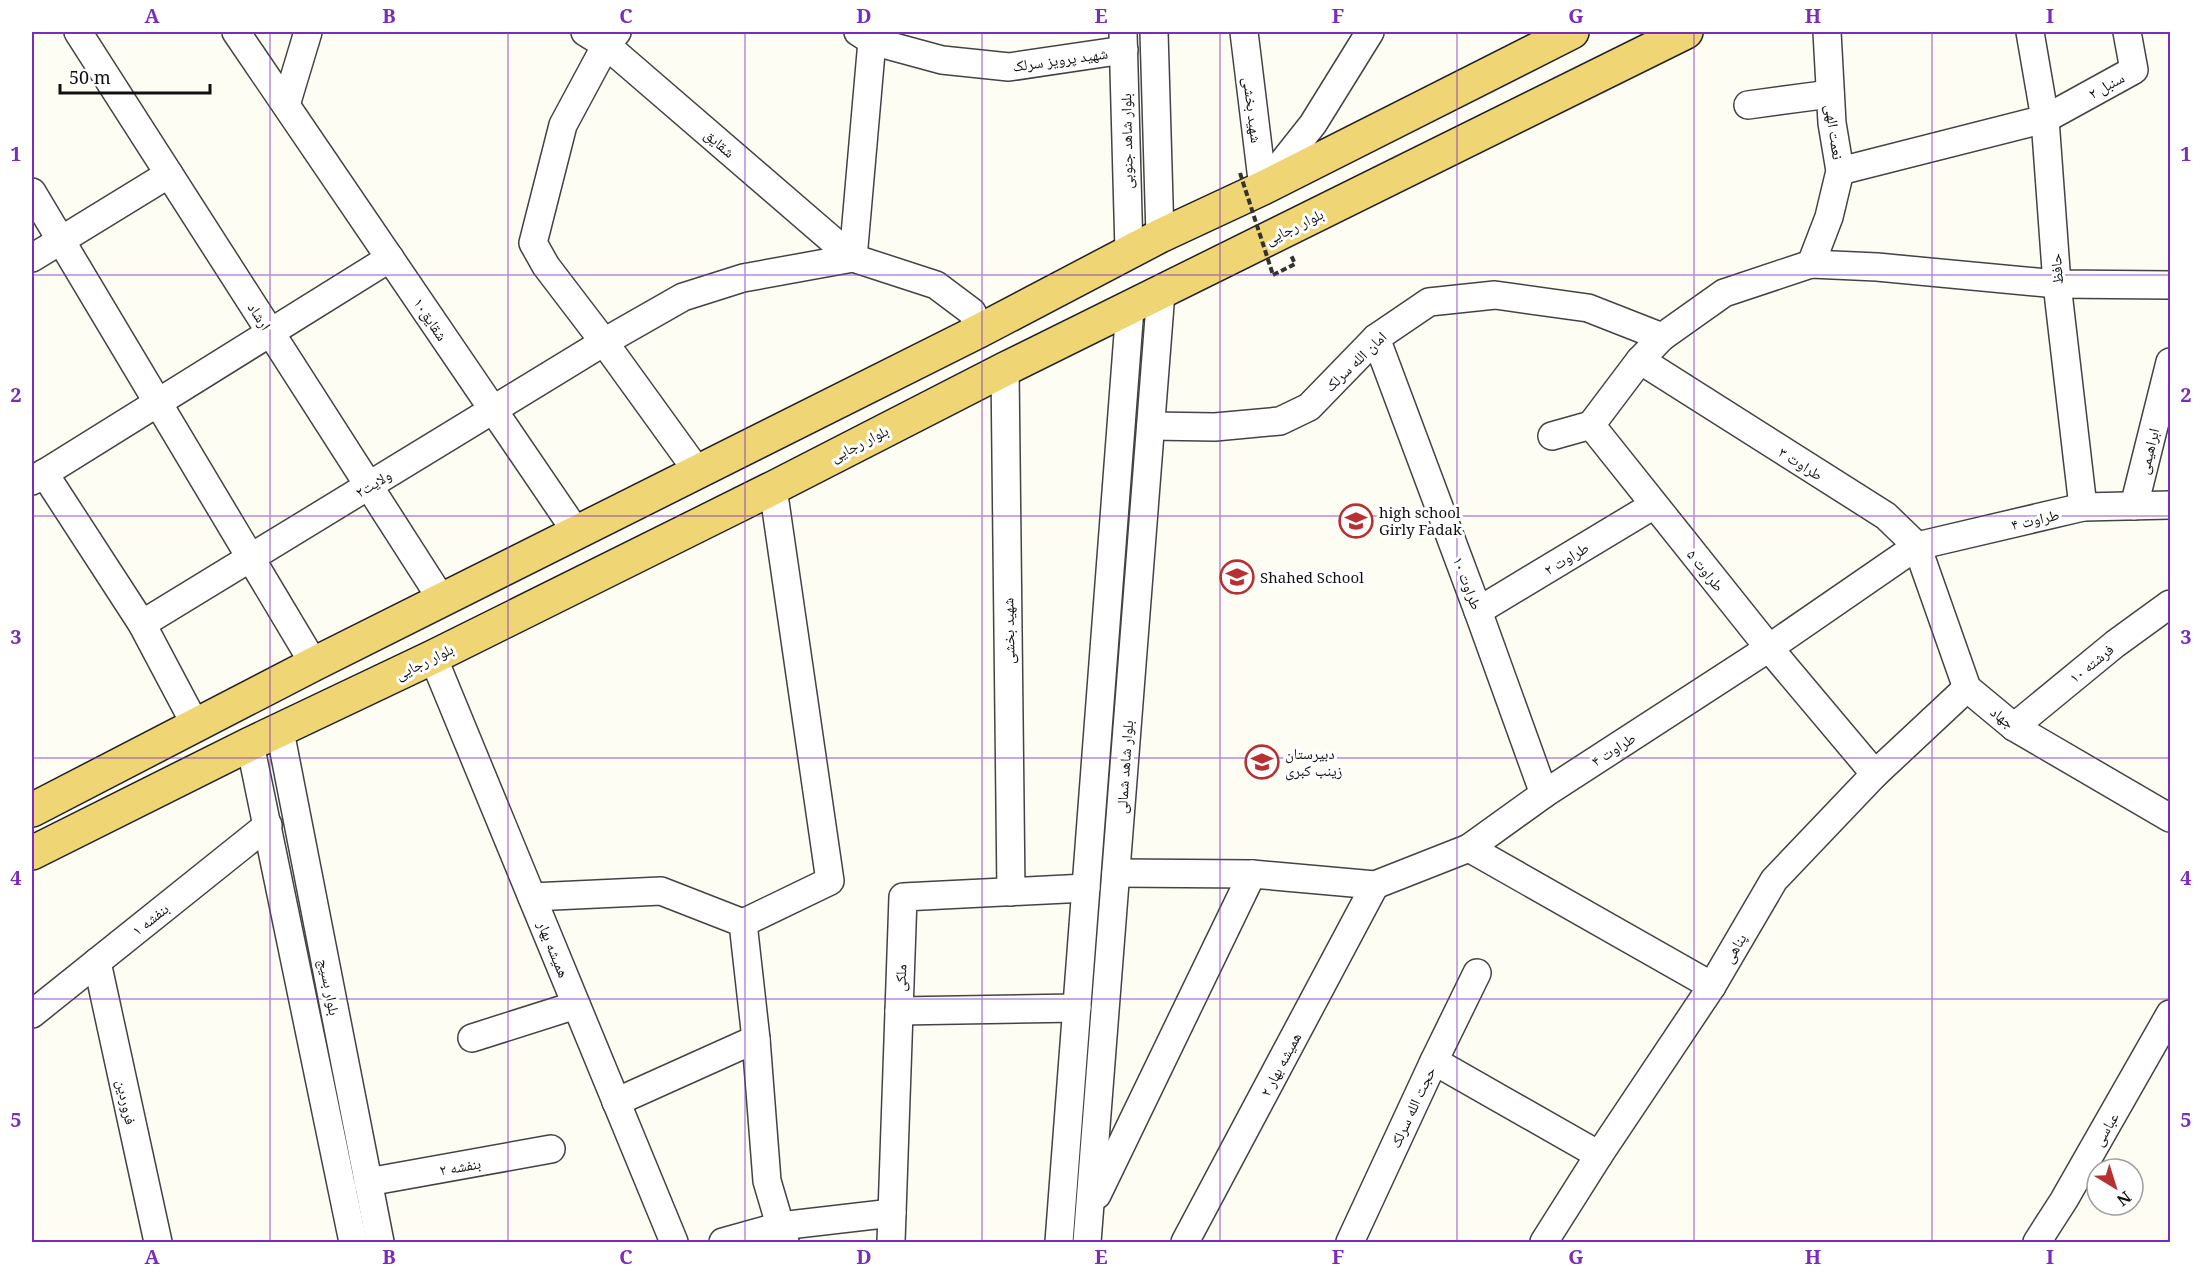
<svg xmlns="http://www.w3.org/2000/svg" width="2202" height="1274" font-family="'Noto Serif','Noto Naskh Arabic',serif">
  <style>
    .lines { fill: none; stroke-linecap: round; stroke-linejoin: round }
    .minor-casing { stroke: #434343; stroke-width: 30 }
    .major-casing { stroke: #212121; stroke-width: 36 }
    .path { stroke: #323232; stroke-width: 4; stroke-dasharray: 6 3; stroke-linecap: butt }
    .minor { stroke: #fff; stroke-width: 27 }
    .major { stroke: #efd573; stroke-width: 33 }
    .path-bridge { stroke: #323232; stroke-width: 4; stroke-dasharray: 6 3; stroke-linecap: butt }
    .grid { fill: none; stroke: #7b2cbf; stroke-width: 1.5; stroke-opacity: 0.55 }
    .labels { text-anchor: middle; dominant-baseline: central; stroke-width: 6; stroke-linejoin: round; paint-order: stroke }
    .street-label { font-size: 15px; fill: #101010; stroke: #fff }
    .poi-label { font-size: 15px; fill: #101010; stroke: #fff; text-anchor: start }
    .neatline { fill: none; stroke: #7b2cbf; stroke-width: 2 }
    .grid-label { font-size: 20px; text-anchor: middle; font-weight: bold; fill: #7b2cbf }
  </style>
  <rect width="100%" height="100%" fill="#fefdf4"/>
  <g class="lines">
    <defs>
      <g id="minor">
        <polyline points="78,32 442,600"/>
        <polyline points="236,32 577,533"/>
        <polyline points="585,32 606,45 853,258"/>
        <polyline points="617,32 606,45 563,125 533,243 546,266 604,342 698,472"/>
        <polyline points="858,32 872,41 942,60 1009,67 1124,50"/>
        <polyline points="1154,32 1160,236"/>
        <polyline points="1244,32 1263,188"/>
        <polyline points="2030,32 2045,119 2057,284 2083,507"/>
        <polyline points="1123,33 1129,251"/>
        <polyline points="286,105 308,32"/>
        <polyline points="1748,105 1830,94"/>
        <polyline points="1840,171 2045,119 2134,70 2127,32"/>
        <polyline points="1264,186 1313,124 1370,32"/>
        <polyline points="32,192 314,664"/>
        <polyline points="32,258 169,174"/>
        <polyline points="853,258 872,41"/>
        <polyline points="1811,264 1829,217 1840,171 1832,123 1827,32"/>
        <polyline points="2170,285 2057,284 1877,267 1811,264 1724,293 1662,337 1640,360 1886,516 1917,546 1967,688 2014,727 2170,818"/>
        <polyline points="1376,338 1478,611 1544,794"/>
        <polyline points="1640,360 1591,425 1769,648 1875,774"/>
        <polyline points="1005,369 1011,892"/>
        <polyline points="1151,426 1215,427 1280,421 1309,407 1376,338 1429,302 1495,295 1588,308 1662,337"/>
        <polyline points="1552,436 1591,425"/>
        <polyline points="44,473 142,624 196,726"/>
        <polyline points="32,481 390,258"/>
        <polyline points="2134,506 2170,362"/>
        <polyline points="1478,611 1654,505"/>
        <polyline points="142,624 604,342 683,297 743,278 853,258 936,285 972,312 979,331"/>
        <polyline points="433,657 674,1242"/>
        <polyline points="2014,727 2115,644 2170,604"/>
        <polyline points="280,731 380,1242"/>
        <polyline points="250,744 353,1242"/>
        <polyline points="1469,848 1712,986"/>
        <polyline points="1116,873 1252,874 1375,885 1469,848 1544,794 1769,648 1917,546 2083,507 2170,505"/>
        <polyline points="532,897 661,891 743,923 756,1039 767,1181 785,1242"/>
        <polyline points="743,923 830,881 773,488"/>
        <polyline points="97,962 158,1242"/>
        <polyline points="899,1011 1077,1008"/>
        <polyline points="32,1014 268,825"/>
        <polyline points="472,1038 576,1005"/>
        <polyline points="1434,1061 1599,1155"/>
        <polyline points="616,1102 756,1039"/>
        <polyline points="368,1182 551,1149"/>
        <polyline points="1097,1195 1252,874"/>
        <polyline points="723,1242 780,1226 892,1213"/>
        <polyline points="891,1242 903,897 1086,888"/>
        <polyline points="1059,1242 1130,308"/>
        <polyline points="1087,1242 1161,292"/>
        <polyline points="1185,1242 1375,885"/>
        <polyline points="1350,1242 1434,1061 1477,973"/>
        <polyline points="1544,1242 1599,1155 1712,986 1774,880 1875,774 1967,688"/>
        <polyline points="2037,1242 2064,1200 2170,1014"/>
      </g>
      <g id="major">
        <polyline points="32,810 314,664 979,331 1160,236 1263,188 1572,32"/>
        <polyline points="32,853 250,744 433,657 773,488 1005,369 1686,32"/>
      </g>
    </defs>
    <use href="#minor" class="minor-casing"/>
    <use href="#major" class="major-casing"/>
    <polyline class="path" points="1273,275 1295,264 1291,255"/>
    <use href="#minor" class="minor"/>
    <use href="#major" class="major"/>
    <polyline class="path-bridge" points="1240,173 1273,275"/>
  </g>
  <path class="grid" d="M270,32V1242M508,32V1242M745,32V1242M982,32V1242M1220,32V1242M1457,32V1242M1694,32V1242M1932,32V1242M32,275H2170M32,516H2170M32,758H2170M32,999H2170"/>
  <defs>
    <symbol id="school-ring" viewBox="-11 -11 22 22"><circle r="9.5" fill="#fff" stroke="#b73133" stroke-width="1.5"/><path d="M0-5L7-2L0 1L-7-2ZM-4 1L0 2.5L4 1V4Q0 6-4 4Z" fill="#b73133"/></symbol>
    <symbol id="university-ring" viewBox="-11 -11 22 22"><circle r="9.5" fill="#fff" stroke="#b73133" stroke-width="1.5"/><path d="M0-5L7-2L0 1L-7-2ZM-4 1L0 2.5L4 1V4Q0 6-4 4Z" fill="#b73133"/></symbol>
  </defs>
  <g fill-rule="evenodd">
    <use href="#school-ring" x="1337" y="502" width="38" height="38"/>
    <use href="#school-ring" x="1218" y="558" width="38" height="38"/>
    <use href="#university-ring" x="1243" y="743" width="38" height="38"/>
  </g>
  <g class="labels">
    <g class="street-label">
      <text transform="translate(1060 59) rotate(-8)">شهید پرویز سرلک</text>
      <text transform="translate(2106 85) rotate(-29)">سنبل ۲</text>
      <text transform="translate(1253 110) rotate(83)">شهید بخشی</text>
      <text transform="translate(1835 132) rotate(82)">نعمت الهی</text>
      <text transform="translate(1126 141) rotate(-91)">بلوار شاهد جنوبی</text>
      <text transform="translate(720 143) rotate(41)">شقایق</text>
      <text transform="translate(1294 226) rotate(-26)">بلوار رجایی</text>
      <text transform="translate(2056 269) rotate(-95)">حافظ</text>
      <text transform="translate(260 316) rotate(57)">ارشاد</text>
      <text transform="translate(431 319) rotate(56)">شقایق۱۰</text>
      <text transform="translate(1355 361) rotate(-44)">امان الله سرلک</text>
      <text transform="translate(859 443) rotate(-27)">بلوار رجایی</text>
      <text transform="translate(2148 451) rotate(-76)">ابراهیمی</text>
      <text transform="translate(1801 463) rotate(32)">طراوت ۳</text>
      <text transform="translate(373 483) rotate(-31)">ولایت۲</text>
      <text transform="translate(2035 519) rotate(-13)">طراوت ۴</text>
      <text transform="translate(1566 558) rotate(-31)">طراوت ۲</text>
      <text transform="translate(1706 570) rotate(51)">طراوت ۵</text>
      <text transform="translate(1468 583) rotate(69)">طراوت ۱۰</text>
      <text transform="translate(1008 631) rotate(-91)">شهید بخشی</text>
      <text transform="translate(424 661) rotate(-26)">بلوار رجایی</text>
      <text transform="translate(2091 663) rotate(-39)">فرشته ۱۰</text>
      <text transform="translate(2003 717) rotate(38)">جهاد</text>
      <text transform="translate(1613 749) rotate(-33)">طراوت ۴</text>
      <text transform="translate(1124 767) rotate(-86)">بلوار شاهد شمالی</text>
      <text transform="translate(150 919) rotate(-39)">بنفشه ۱</text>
      <text transform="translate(1734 948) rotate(-60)">پناهی</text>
      <text transform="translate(554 949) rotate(68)">همیشه بهار</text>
      <text transform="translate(900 978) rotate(-88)">ملکی</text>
      <text transform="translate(330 987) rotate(79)">بلوار بسیج</text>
      <text transform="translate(1280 1064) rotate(-62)">همیشه بهار ۲</text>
      <text transform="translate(127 1102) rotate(78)">فروردین</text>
      <text transform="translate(1412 1107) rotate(-65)">حجت الله سرلک</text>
      <text transform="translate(2105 1129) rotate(-60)">عباسی</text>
      <text transform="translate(460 1166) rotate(-10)">بنفشه ۲</text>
    </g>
    <g class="poi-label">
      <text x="1379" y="512">high school<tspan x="1379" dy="17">Girly Fadak</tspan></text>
      <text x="1260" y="577">Shahed School</text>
      <text x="1285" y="753">دبیرستان<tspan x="1285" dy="17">زینب کبری</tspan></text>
    </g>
  </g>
  <rect width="2202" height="1274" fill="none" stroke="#ffffff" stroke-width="66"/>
  <g transform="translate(2115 1187) rotate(142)"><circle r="28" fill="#ffffff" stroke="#9f9f9f" stroke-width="1.5"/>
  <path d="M0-4.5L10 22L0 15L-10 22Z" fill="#b73133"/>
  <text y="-9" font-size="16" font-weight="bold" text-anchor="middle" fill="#101010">N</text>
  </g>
  <path d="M60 84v9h150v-9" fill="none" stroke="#101010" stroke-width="3"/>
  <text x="69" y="84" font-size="18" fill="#101010" stroke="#ffffff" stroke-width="4.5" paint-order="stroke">50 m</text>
  <rect x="33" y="33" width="2136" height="1208" class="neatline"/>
  <g class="grid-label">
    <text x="152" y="23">A</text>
    <text x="389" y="23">B</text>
    <text x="626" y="23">C</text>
    <text x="864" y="23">D</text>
    <text x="1101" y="23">E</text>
    <text x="1338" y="23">F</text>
    <text x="1576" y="23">G</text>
    <text x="1813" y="23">H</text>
    <text x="2050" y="23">I</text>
    <text x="16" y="161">1</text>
    <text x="2186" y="161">1</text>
    <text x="16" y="402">2</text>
    <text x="2186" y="402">2</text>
    <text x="16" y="644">3</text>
    <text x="2186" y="644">3</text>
    <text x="16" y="885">4</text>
    <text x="2186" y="885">4</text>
    <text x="16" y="1127">5</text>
    <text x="2186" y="1127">5</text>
    <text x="152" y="1264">A</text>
    <text x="389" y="1264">B</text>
    <text x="626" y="1264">C</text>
    <text x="864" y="1264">D</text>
    <text x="1101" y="1264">E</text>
    <text x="1338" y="1264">F</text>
    <text x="1576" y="1264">G</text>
    <text x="1813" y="1264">H</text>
    <text x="2050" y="1264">I</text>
  </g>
</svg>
